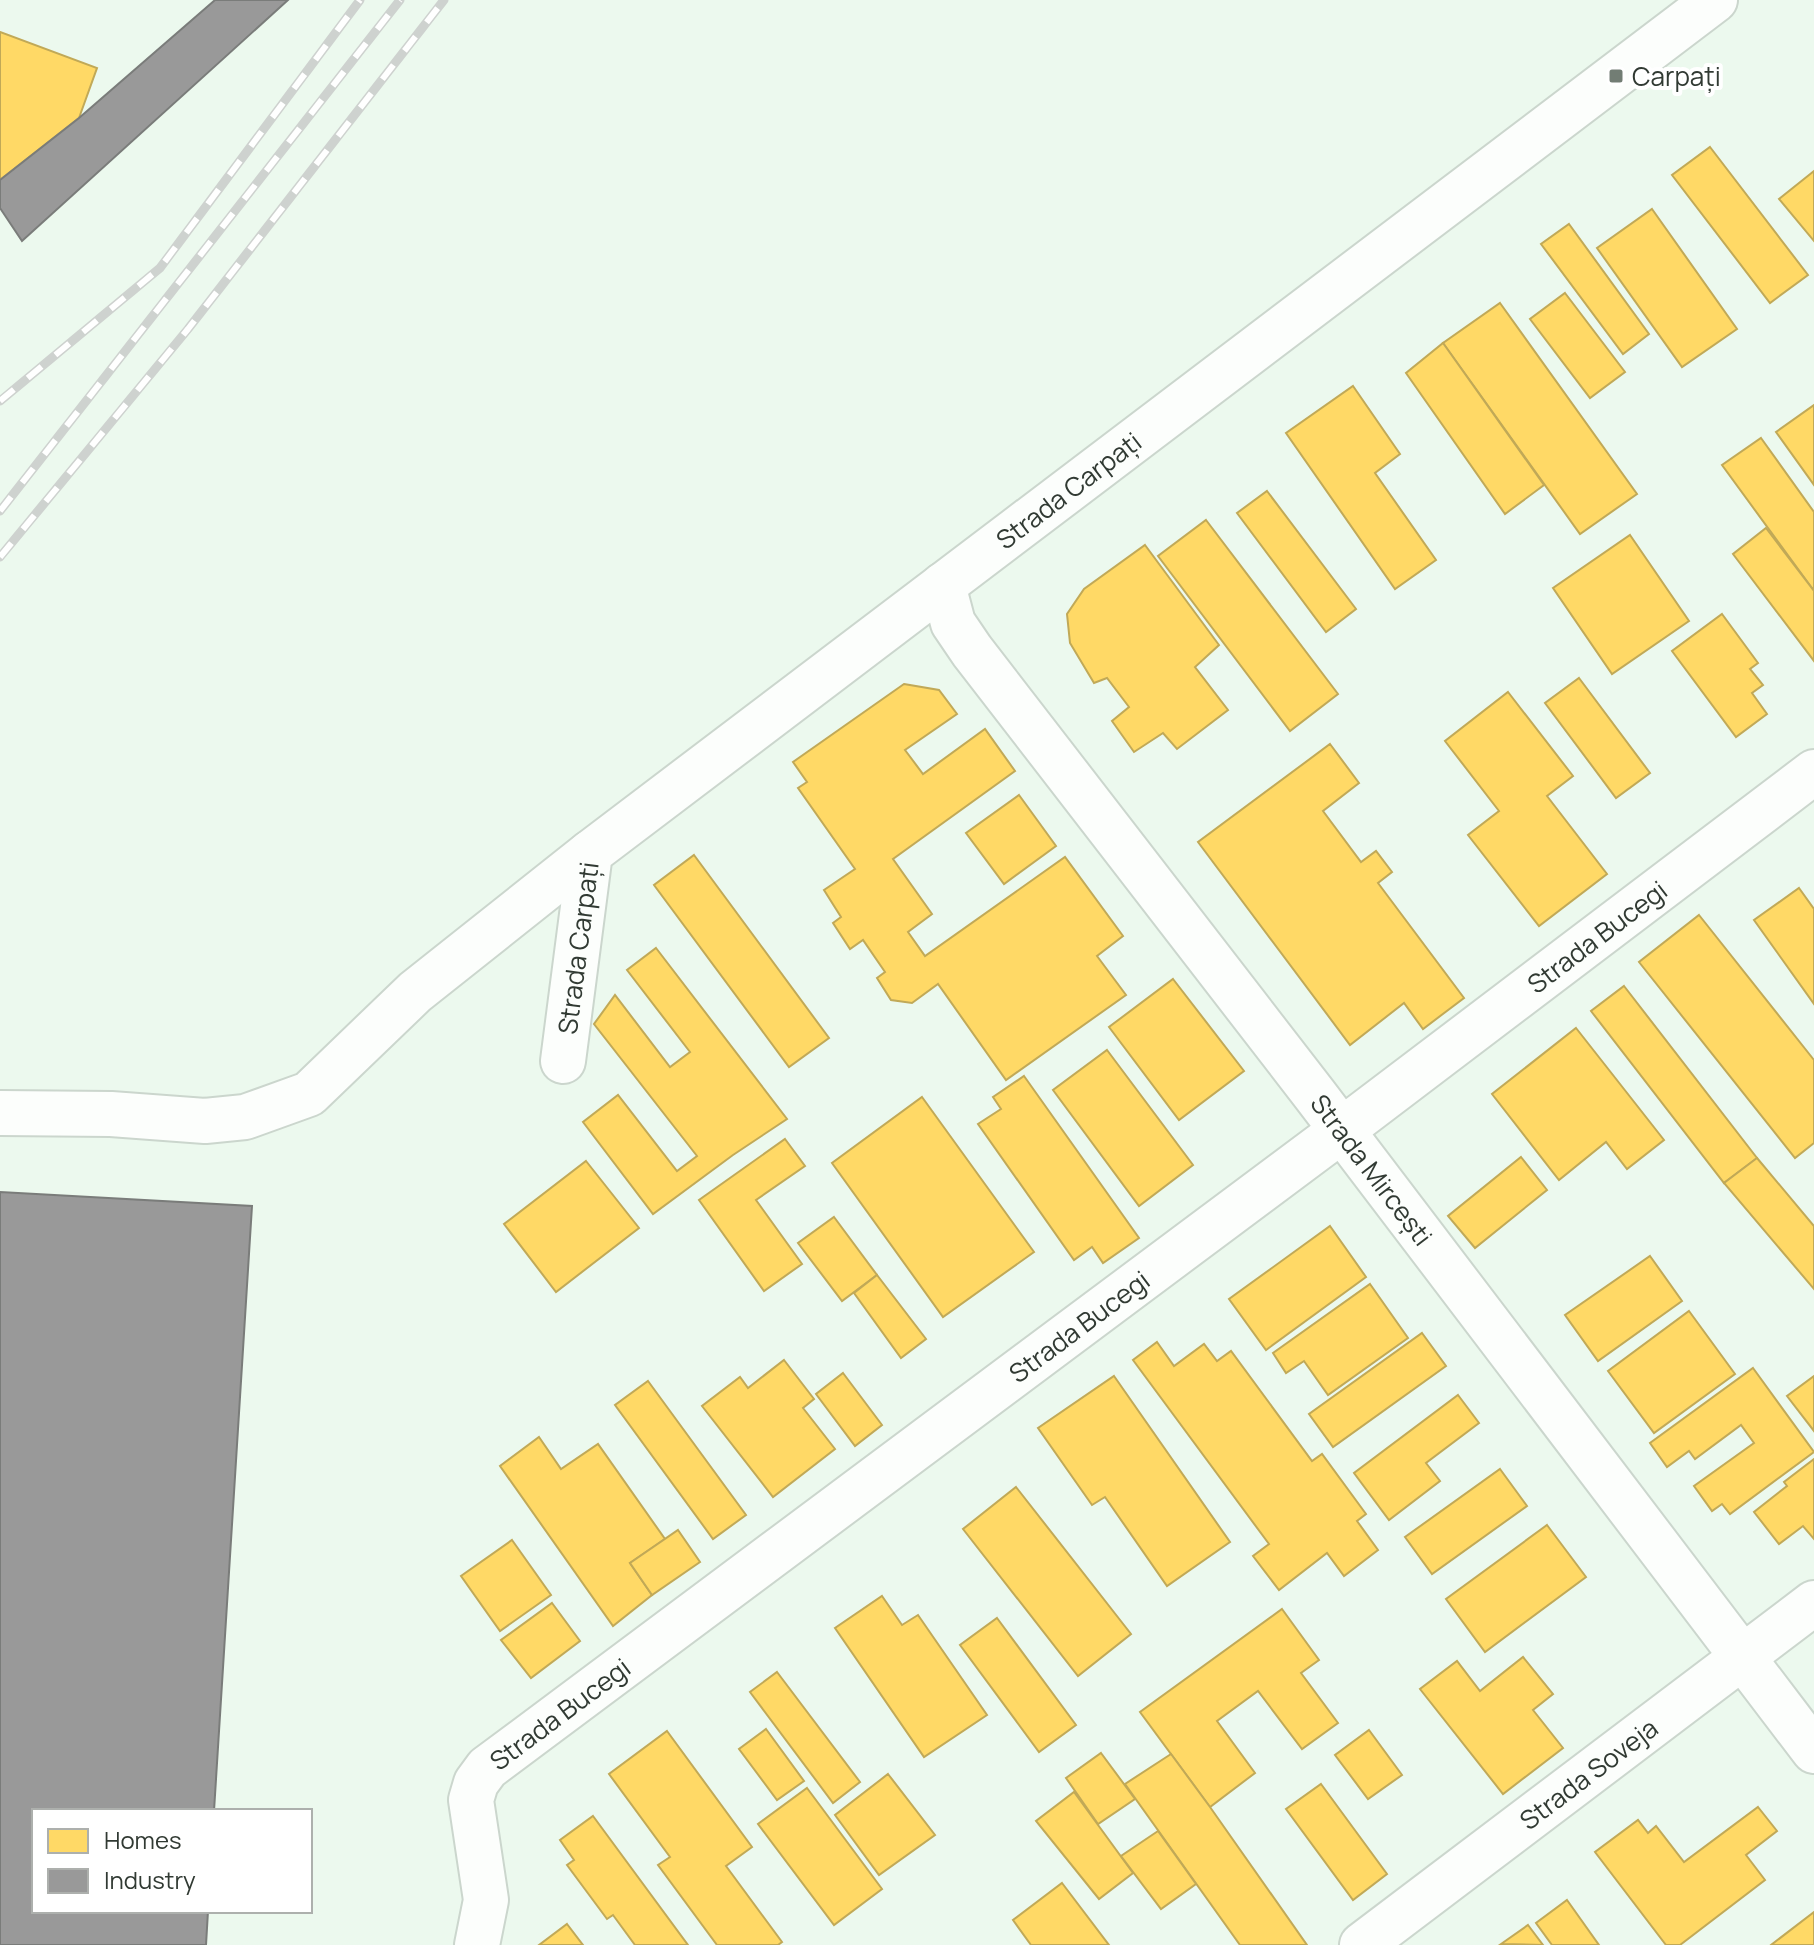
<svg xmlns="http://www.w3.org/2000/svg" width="1814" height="1945" font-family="Manrope,sans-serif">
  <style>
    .homes { fill: #ffd966; stroke: #c1a957; stroke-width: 2 }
    .industry { fill: #999; stroke: #7a7c7a; stroke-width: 2 }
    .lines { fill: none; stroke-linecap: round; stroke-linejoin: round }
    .minor-casing { stroke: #cbd6cd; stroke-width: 48 }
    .minor { stroke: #fcfefc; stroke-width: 44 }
    .rail-casing { stroke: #ced2cf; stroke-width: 9 }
    .rail { stroke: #fff; stroke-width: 6; stroke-dasharray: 18; stroke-linecap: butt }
    .poi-dot { fill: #727d74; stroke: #fff; stroke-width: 3 }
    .labels { text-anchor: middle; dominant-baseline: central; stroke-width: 8; stroke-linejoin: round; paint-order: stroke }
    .poi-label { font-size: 26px; fill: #313a33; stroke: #fff; text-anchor: start }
    .street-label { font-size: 26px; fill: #313a33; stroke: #fff }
  </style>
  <rect width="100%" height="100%" fill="#ecf9ee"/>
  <g class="homes">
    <polygon points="0,32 97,68 79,118 0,180"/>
    <polygon points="1710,147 1808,275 1770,303 1672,175"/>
    <polygon points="1814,171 1814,241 1779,199"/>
    <polygon points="1652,209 1737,329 1682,367 1597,248"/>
    <polygon points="1569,224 1649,334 1623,354 1541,244"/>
    <polygon points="1565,293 1625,372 1590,398 1530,319"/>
    <polygon points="1500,303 1637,494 1580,534 1443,343"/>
    <polygon points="1443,343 1544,485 1505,514 1406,373"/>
    <polygon points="1353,386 1400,454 1375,473 1436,560 1395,589 1286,433"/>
    <polygon points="1814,405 1814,485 1776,432"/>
    <polygon points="1761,438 1814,512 1814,591 1722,465"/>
    <polygon points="1267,491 1356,609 1326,632 1237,513"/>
    <polygon points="1206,520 1338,694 1290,731 1158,556"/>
    <polygon points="1766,528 1814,591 1814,661 1733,554"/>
    <polygon points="1630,535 1689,621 1612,674 1553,588"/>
    <polygon points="1145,545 1219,645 1195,667 1228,710 1177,749 1163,733 1134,752 1112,721 1129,707 1107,678 1094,683 1070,643 1067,614 1084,589"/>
    <polygon points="1722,614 1758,663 1750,669 1763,685 1752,693 1767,714 1736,737 1672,651"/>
    <polygon points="1579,678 1650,773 1616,798 1545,703"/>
    <polygon points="904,684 939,690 957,714 905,750 923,774 985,729 1015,771 893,859 932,914 908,932 925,956 1065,857 1123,936 1097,956 1126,995 1006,1080 938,984 912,1003 891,1000 877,978 885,972 863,940 850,949 833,923 841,917 824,890 855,869 798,788 807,782 793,762"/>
    <polygon points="1508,692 1573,776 1547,796 1607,874 1539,926 1468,835 1499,811 1445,741"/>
    <polygon points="1330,744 1359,783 1323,811 1361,862 1376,851 1392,872 1378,883 1464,998 1423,1029 1404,1003 1350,1045 1198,842"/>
    <polygon points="1019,795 1056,846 1004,884 966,833"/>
    <polygon points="694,855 829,1038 789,1067 654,885"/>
    <polygon points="1799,888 1814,909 1814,1004 1754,920"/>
    <polygon points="1699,915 1814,1060 1814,1143 1795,1158 1639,962"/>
    <polygon points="656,948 787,1119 733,1155 653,1214 583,1122 618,1095 677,1171 697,1156 594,1024 615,995 670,1067 690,1052 627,970"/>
    <polygon points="1173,979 1244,1071 1179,1120 1109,1027"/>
    <polygon points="1624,986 1757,1158 1724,1183 1591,1011"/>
    <polygon points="1576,1028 1664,1140 1627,1169 1606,1142 1559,1180 1492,1094"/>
    <polygon points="1107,1050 1193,1165 1139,1206 1053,1090"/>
    <polygon points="1024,1076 1139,1238 1103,1263 1092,1247 1074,1260 978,1124 1001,1109 993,1097"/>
    <polygon points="922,1097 1034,1252 943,1317 832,1163"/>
    <polygon points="785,1139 805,1166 756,1200 802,1264 764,1291 699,1200"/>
    <polygon points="1521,1157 1547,1190 1475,1248 1448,1216"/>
    <polygon points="1757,1158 1814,1226 1814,1289 1724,1183"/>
    <polygon points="586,1161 639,1228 556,1292 504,1224"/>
    <polygon points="834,1217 877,1275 842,1301 798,1243"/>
    <polygon points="1330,1226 1366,1277 1266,1350 1229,1299"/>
    <polygon points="1650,1256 1682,1301 1598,1361 1565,1315"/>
    <polygon points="877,1275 926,1339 901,1358 854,1293"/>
    <polygon points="1370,1284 1408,1338 1328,1395 1304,1361 1286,1373 1273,1353"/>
    <polygon points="1689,1311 1735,1374 1654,1433 1608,1371"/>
    <polygon points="1422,1333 1446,1366 1333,1447 1309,1414"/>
    <polygon points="1157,1342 1174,1366 1204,1344 1217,1361 1231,1351 1312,1461 1322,1454 1366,1514 1357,1521 1378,1550 1344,1576 1327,1553 1279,1590 1253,1556 1269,1544 1133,1360"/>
    <polygon points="784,1360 814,1399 803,1408 835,1449 773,1497 702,1406 740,1377 748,1388"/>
    <polygon points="1753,1368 1814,1452 1730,1514 1722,1504 1712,1511 1694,1486 1754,1443 1741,1425 1695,1459 1689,1451 1667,1467 1650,1443"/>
    <polygon points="843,1373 882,1425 855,1446 816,1394"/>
    <polygon points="1114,1376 1230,1542 1167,1586 1105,1497 1092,1505 1038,1428"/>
    <polygon points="1814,1376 1814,1431 1787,1396"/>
    <polygon points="648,1381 746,1515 713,1539 615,1405"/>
    <polygon points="1458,1395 1479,1423 1426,1463 1440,1481 1389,1520 1354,1473"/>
    <polygon points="539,1437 561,1469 598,1444 665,1539 630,1563 652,1595 613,1626 500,1466"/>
    <polygon points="1814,1459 1814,1539 1803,1526 1779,1544 1754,1512 1787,1486 1784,1482"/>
    <polygon points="1500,1469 1527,1506 1432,1574 1405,1537"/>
    <polygon points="1016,1487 1131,1634 1078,1676 963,1529"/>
    <polygon points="1547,1525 1586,1577 1485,1652 1446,1599"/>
    <polygon points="678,1530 700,1562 652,1595 630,1563"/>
    <polygon points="512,1540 551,1595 500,1631 461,1576"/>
    <polygon points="882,1596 902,1625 918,1615 987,1715 924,1757 835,1628"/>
    <polygon points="552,1603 580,1641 531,1678 501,1640"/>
    <polygon points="1282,1609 1319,1660 1301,1673 1338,1723 1302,1749 1258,1691 1217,1721 1255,1773 1210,1807 1140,1712"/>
    <polygon points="997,1618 1076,1725 1039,1752 960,1645"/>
    <polygon points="1523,1657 1553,1694 1533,1710 1563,1748 1503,1794 1420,1689 1457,1661 1480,1691"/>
    <polygon points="777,1672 860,1782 833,1803 750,1692"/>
    <polygon points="766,1729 804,1781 777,1800 739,1749"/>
    <polygon points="1369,1730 1402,1775 1368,1799 1335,1755"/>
    <polygon points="667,1731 752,1847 726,1866 782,1942 778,1945 717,1945 658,1865 670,1857 609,1774"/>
    <polygon points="1101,1753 1135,1799 1098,1824 1066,1778"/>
    <polygon points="1171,1754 1210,1807 1307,1945 1240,1945 1125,1784"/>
    <polygon points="888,1774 935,1835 879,1875 835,1815"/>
    <polygon points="1321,1784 1387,1874 1353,1900 1286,1809"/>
    <polygon points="807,1788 882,1889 834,1925 758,1824"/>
    <polygon points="1074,1792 1133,1873 1099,1899 1036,1821"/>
    <polygon points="1758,1807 1777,1831 1746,1855 1765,1880 1680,1945 1666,1945 1595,1852 1638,1820 1648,1833 1656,1826 1684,1862"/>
    <polygon points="593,1816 688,1945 635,1945 613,1915 607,1919 567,1865 574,1860 560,1840"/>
    <polygon points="1158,1831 1196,1884 1161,1909 1121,1856"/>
    <polygon points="1062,1883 1109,1945 1031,1945 1013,1920"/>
    <polygon points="1567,1900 1599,1945 1552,1945 1536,1923"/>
    <polygon points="1814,1912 1814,1945 1771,1945"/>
    <polygon points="567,1924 583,1945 539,1945"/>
    <polygon points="1528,1925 1543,1945 1501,1944"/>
  </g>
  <g class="industry">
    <polygon points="215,0 288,0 22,241 0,208 0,180 79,118"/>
    <polygon points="0,1192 252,1206 214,1811 34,1811 34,1911 208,1911 206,1945 0,1945"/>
  </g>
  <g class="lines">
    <defs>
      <g id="minor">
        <path id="s1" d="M943,585L953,623L972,651L1315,1095L1814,1751"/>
        <path id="s2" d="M563,1061L590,853L1715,0"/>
        <polyline points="0,1113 111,1114 205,1121 245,1117 309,1094 415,992 590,853"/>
        <path id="s3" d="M477,1945L486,1900L471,1800L476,1783L487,1768L1342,1130L1814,772"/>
        <path id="s4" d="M1362,1945L1814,1603"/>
      </g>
    </defs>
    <use href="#minor" class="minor-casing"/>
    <use href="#minor" class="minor"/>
    <defs>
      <g id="rail">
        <polyline points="0,401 160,268 360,0"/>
        <polyline points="0,511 400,0"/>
        <polyline points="0,557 188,329 444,0"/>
      </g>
    </defs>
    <use href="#rail" class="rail-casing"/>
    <use href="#rail" class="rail"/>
  </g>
  <rect class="poi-dot" x="1608" y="68" width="16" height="16" rx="4"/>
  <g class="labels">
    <g class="poi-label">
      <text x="1632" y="76">Carpați</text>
    </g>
    <g class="street-label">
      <text stroke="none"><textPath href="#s2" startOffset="810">Strada Carpați</textPath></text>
      <text stroke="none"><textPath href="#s3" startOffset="1570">Strada Bucegi</textPath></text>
      <text stroke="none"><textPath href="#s2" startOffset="114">Strada Carpați</textPath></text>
      <text stroke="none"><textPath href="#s1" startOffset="728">Strada Mircești</textPath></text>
      <text stroke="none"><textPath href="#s3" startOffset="922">Strada Bucegi</textPath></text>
      <text stroke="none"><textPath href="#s3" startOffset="274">Strada Bucegi</textPath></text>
      <text stroke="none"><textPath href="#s4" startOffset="284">Strada Soveja</textPath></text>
    </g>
  </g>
  <rect x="32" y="1809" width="280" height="104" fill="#ffffff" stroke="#adb0ad" stroke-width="2"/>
  <rect x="48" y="1829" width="40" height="24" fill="#ffd966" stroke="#adb0ad" stroke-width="2"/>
  <text x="104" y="1849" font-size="24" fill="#313a33">Homes</text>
  <rect x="48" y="1869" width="40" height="24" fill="#999999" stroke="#adb0ad" stroke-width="2"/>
  <text x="104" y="1889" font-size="24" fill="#313a33">Industry</text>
</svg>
